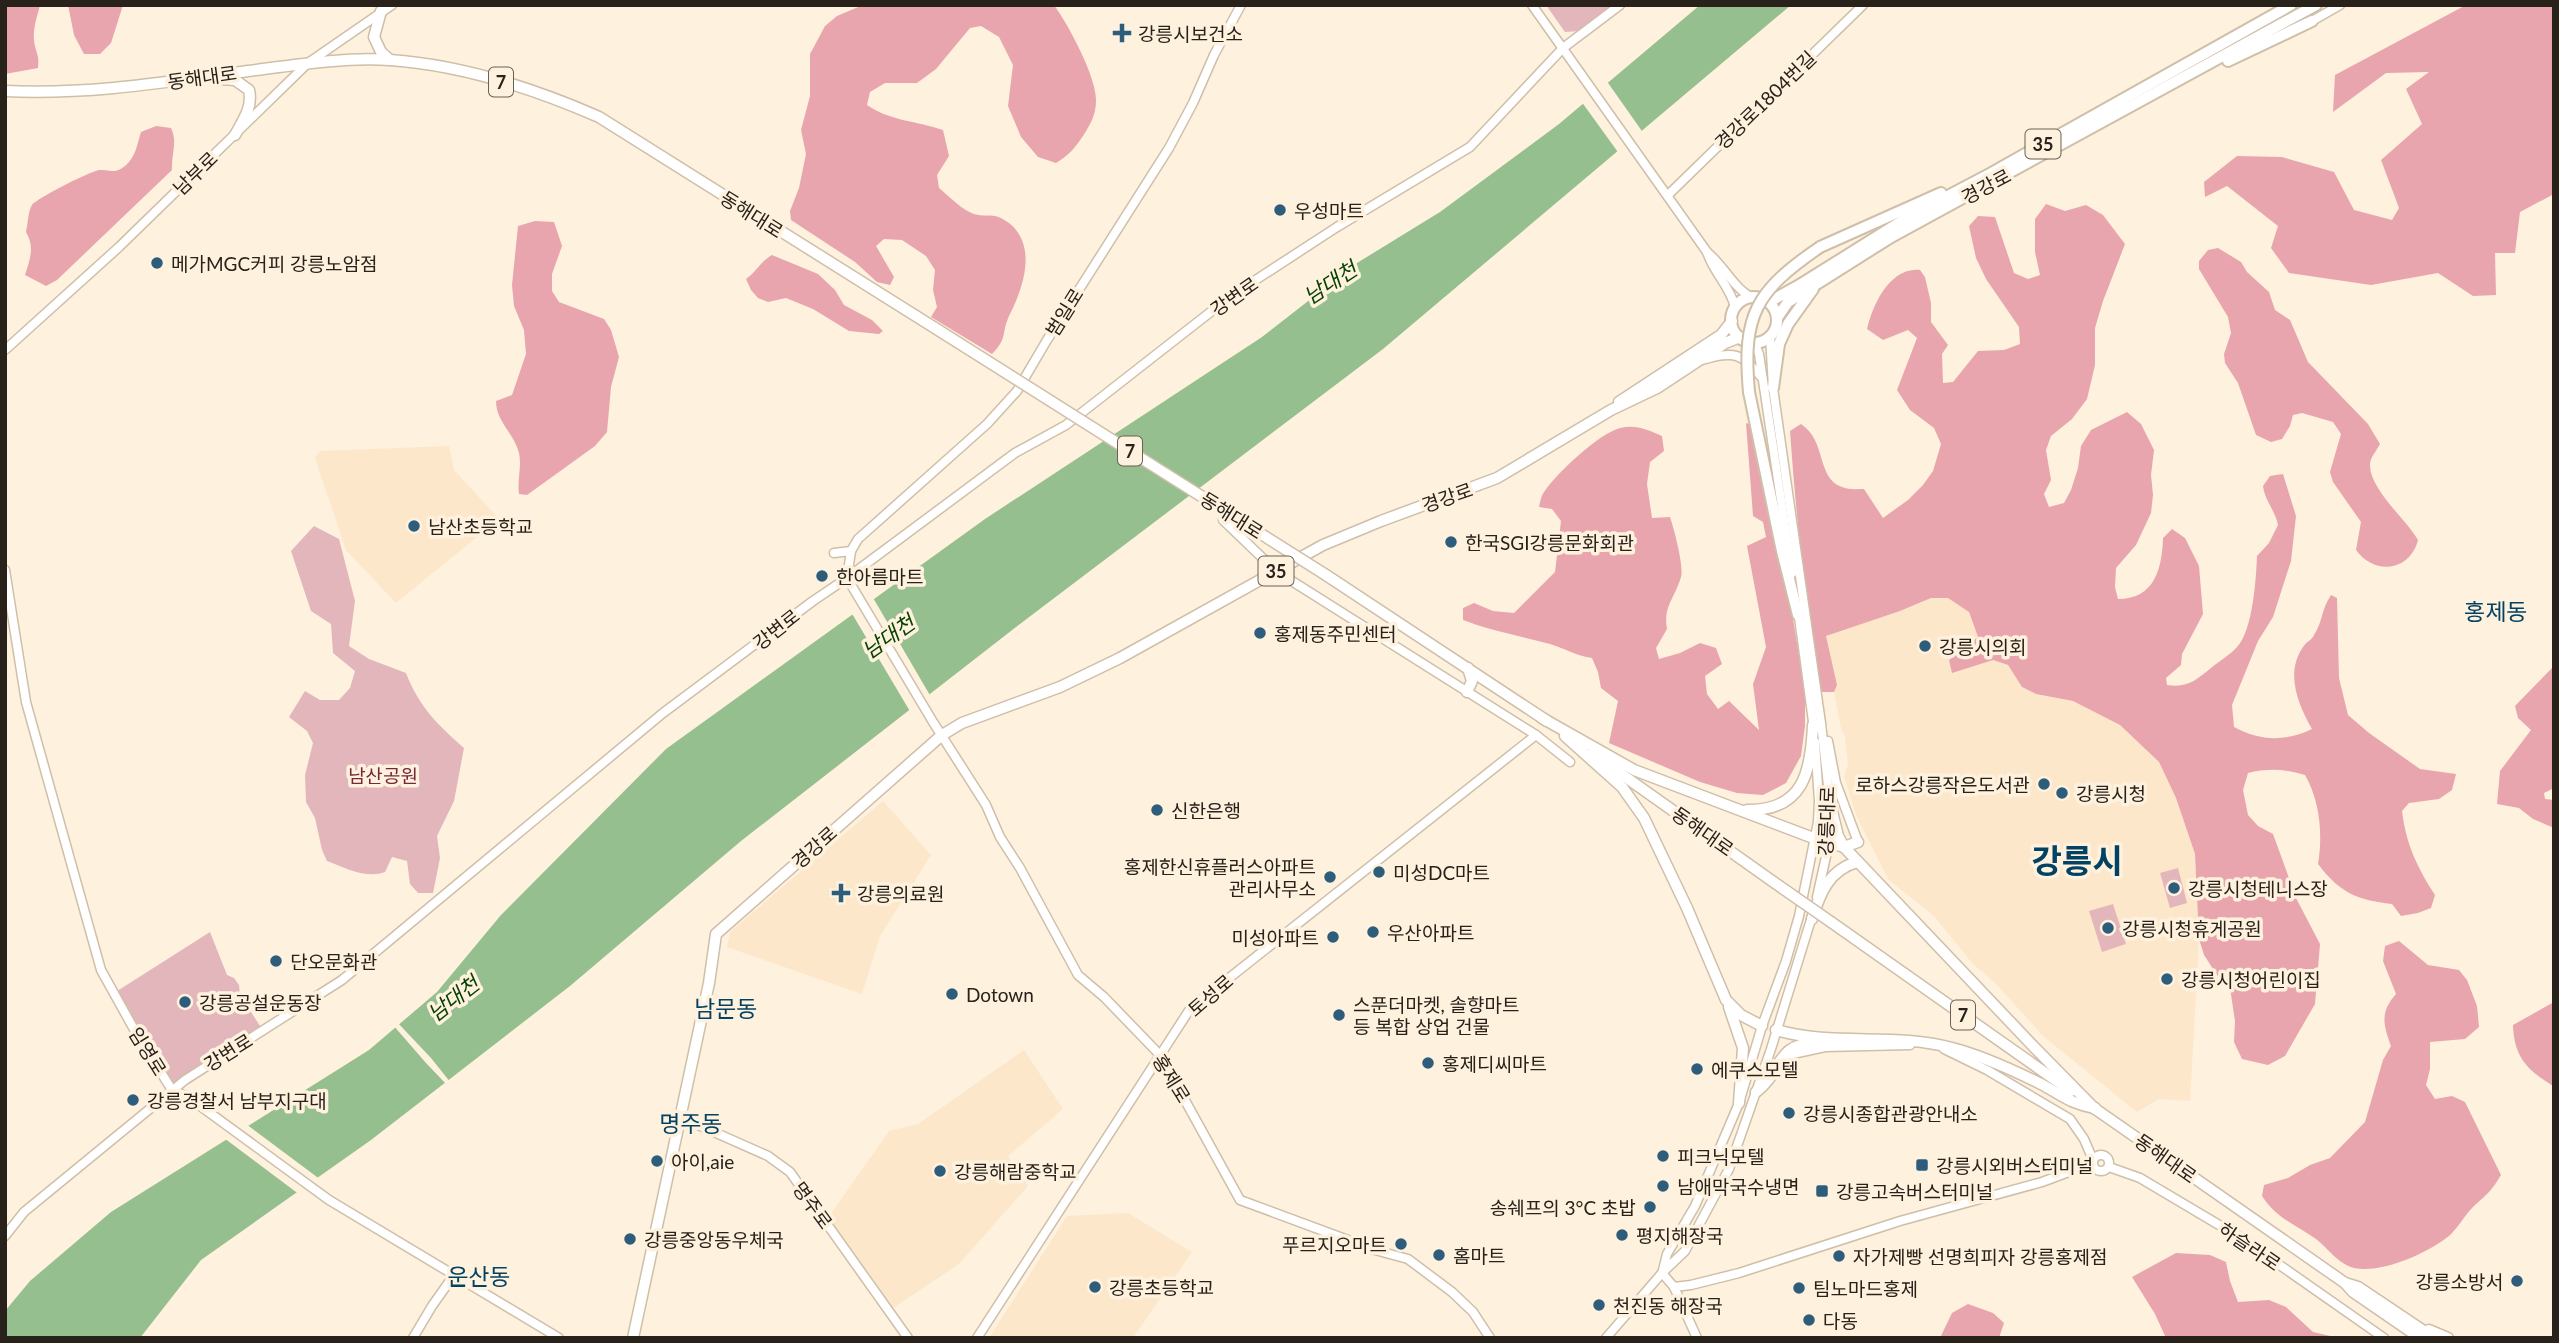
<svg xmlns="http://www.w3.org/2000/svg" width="2559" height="1343" font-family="Lato,'Noto Sans KR',sans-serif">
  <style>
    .built { fill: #fde7ca }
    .green { fill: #e3b6bb }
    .forest { fill: #e9a5ad }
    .water { fill: #95bf8e }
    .pier { fill: #fef1de }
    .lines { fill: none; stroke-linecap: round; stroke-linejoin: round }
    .minor-casing { stroke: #cfbfa9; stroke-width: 11 }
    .major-casing { stroke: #cfbfa9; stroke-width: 13 }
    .highway-casing { stroke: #cfbfa9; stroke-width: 14 }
    .minor { stroke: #fff; stroke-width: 8 }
    .major { stroke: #fff; stroke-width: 10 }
    .highway { stroke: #fff; stroke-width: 10 }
    .major-bridge-casing { stroke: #cfbfa9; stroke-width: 13; stroke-linecap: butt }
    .highway-bridge-casing { stroke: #cfbfa9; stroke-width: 14; stroke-linecap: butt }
    .major-bridge { stroke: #fff; stroke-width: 10 }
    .highway-bridge { stroke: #fff; stroke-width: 10 }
    .poi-dot { fill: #2e5d7c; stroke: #fef1de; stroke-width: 2.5 }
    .labels { text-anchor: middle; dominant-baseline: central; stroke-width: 7; stroke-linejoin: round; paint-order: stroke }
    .shield { fill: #fef1de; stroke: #686055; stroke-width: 2 }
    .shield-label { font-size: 18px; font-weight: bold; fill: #28221a }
    .poi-label { font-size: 19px; fill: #28221a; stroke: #fef1de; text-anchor: start }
    .street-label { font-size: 19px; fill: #28221a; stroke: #fef1de }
    .park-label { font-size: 19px; fill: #772838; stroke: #fef1de }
    .water-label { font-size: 21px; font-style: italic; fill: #054200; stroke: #fef1de }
    .quarter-label { font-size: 23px; fill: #034263; stroke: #fef1de }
    .town-label { font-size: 33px; font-weight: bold; fill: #034263; stroke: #fef1de }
  </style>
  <rect width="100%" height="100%" fill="#fef1de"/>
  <g class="built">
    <polygon points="449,446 454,470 499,519 396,603 346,550 315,458 320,451"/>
    <polygon points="1931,598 1948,598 1969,612 1978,637 1949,660 1993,660 2008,665 2022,687 2036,694 2073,701 2120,725 2159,762 2176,798 2195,854 2199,939 2190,1101 2159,1099 2137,1112 2043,1036 1996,984 1972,963 1934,916 1889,880 1883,869 1856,815 1844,776 1848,764 1845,737 1841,728 1834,692 1837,685 1825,636 1900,611"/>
    <polygon points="883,801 931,855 880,936 862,994 727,947 730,932"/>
    <polygon points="1024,1050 1063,1109 1008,1156 1028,1186 959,1264 893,1308 828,1218 889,1131 918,1124"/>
    <polygon points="1128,1213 1192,1252 1133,1338 989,1338 1067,1216"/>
  </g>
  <g class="green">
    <polygon points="1546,5 1611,5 1612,7 1580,31 1565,32"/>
    <path d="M314,526L339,539L355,601L349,646L369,659L406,673C419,707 438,725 464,748L454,801L437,836L440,858L433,893H418L410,884L407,861L392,857L385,872C366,879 345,868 327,861L322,850L315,818L306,802L305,775L313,743L307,731L289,717L305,691L320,700H339L350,688L355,671L333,653L331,624L311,611L291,551Z"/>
    <polygon points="2178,868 2187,903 2170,908 2160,873"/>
    <polygon points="2113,904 2126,944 2102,952 2089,911"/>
    <polygon points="210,932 227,975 234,978 239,985 240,995 262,1029 172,1090 114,993"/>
  </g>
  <g class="forest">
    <path d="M8,5H40C37,17 33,27 34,40C35,52 40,54 38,68L5,74V7Z"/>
    <polygon points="68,5 123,5 111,43 100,54 84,54 74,35"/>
    <path d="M863,5H1054C1068,24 1097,78 1096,101C1096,115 1090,125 1083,136C1075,148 1068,156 1056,163L1038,157L1021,137L1008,106L1013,65L999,37L981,26L970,28L936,69L917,83H885L870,92L867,105C890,121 917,121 943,130L949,156L937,175L939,188C949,196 962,210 974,214C988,218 993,211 1009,223C1038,246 1023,289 1009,316C1001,334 1008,338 992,354L931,317L937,307L933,290L935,270L926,256L902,240L884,239L876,246L894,277L890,285L877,282L855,262L791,220L790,211L799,188L806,154L801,130L810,96V54L825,26L837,16Z"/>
    <polygon points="2466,5 2554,5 2554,194 2520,212 2515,253 2495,253 2496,295 2473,296 2438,273 2371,285 2289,273 2271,248 2278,226 2227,186 2205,197 2204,182 2237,156 2282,157 2334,172 2354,210 2392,220 2399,208 2381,160 2422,124 2406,89 2429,72 2386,73 2333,112 2335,75"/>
    <path d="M156,126L171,128C178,143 171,154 172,170L57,280L46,286L25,275C30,259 35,247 26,232C28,224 28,211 32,205C36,199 92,170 100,170C110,169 114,175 125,166C136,157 137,144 141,132Z"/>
    <path d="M2046,204L2065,211L2086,205L2103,215L2125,244L2103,301L2095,328V365L2087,399L2072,419L2051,436L2046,450L2051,480L2044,494L2049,507L2064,503L2071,490L2078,468L2081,446L2091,430L2127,412L2141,424L2154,450L2151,475L2153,495L2151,513L2136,545L2116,568L2115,587L2118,599C2155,599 2162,568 2163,538L2172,529L2185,538L2199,566L2203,614L2182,654L2181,665L2166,678L2167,685C2188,688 2196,680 2211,668C2219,661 2230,655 2237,647C2253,630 2256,579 2257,556L2269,543L2278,525C2275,510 2265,501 2263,486L2270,476L2283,474L2296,516L2291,561L2273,617L2258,641L2232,705L2234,727C2259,741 2286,742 2312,729C2298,705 2285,673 2303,647C2306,642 2312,640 2314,635C2323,621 2321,610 2331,595L2337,598L2339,678L2348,715L2369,733L2420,769L2456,774L2452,790L2439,799L2409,803L2402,811C2406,844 2417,867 2435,895L2431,908L2418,913L2401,916L2392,904C2357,900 2340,893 2318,864C2323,835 2320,801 2305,775C2286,769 2267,768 2248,773L2243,790L2248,815L2258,826L2273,834L2297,900L2320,944L2315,1004L2285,1056L2268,1065L2242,1059L2234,1042L2235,1021L2230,988L2217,975L2204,955L2199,939L2195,854L2176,798L2159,762L2120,725L2073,701L2036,694L2022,687L2008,665L1993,660L1952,673L1949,660L1978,637L1969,612L1948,598H1931L1900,611L1826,636L1837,685L1834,692H1817C1806,605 1796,518 1790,431L1801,424C1827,441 1816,478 1842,487C1848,490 1857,489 1864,489L1883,518L1908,500L1923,485L1933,471L1941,444L1934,428L1910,410L1897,390L1917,338L1908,330L1883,340L1867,329C1873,304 1890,267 1920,270L1925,277L1931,303V322L1948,345L1942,354L1943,383L1953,382L1978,351L2004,350L2020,344L2019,327L1986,279L1976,258L1969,226L1978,216L1995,217L2014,273L2028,279L2040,275L2035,252V219Z"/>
    <path d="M535,221L554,222L562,246L552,274V291L559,302L604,319L611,330L619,357L611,387L607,432L595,446L527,495L519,494C517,480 522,466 519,453C514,433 496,422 496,401L512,395L526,354L524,330L514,306L512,285L518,226Z"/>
    <path d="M2218,248L2241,262L2247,272L2269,292L2275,310L2290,320L2308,362L2368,424L2380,444C2377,450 2370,458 2370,464C2369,489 2406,519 2418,540C2410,571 2375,576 2356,550L2361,522L2333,482L2330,472L2341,434L2333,422L2302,413L2293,415L2290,426L2282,439L2271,442L2256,435L2238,383L2225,363L2224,354L2231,333L2228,317L2199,269V261L2208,250Z"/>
    <path d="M772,255L818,274L835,290L844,305L872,320L883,331L879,334L849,331L813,309L786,298L768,302L758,298L751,290L746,279C756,272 761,261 772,255Z"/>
    <path d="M1746,423L1752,425L1776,515L1805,692V726L1801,756L1786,783L1763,795L1737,793L1700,782L1609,743L1618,701L1601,688L1598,672L1592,658C1573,655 1567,649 1550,644C1521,636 1491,631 1463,620V608L1474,603L1493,611L1514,613L1555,572L1561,521L1552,509L1539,507C1540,502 1541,496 1544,492C1557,473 1598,434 1620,428C1635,424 1649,430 1662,436L1664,451L1650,462L1647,484L1652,518L1670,517C1674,529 1684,566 1681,577C1675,598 1663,606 1667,629L1656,648L1659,659L1680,653L1700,643L1716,648L1722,664L1705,676L1707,694L1718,709L1729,701L1759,730L1753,684L1766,647L1747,546L1766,537L1763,522L1753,516Z"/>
    <polygon points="2554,666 2554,788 2544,793 2545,799 2554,800 2554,828 2533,819 2519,808 2497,804 2500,771 2531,730 2518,718 2515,706"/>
    <path d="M2399,941L2428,965L2459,970L2467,980L2477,1006L2479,1027L2465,1039L2430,1042V1069L2426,1085L2435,1099L2452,1096L2465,1102L2501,1175C2491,1192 2486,1195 2473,1207C2464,1216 2458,1228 2449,1236C2428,1253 2381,1274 2354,1268C2338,1264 2328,1248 2316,1239C2295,1224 2277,1219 2262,1196L2264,1185L2288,1178L2310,1165L2330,1158L2365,1122L2383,1060L2391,1046C2383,1024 2380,1012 2396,994L2383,961L2385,946Z"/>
    <path d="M2554,1002V1086H2553C2527,1070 2514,1057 2513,1025Z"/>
    <polygon points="2176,1253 2210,1255 2226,1262 2230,1281 2238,1302 2269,1300 2286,1307 2313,1332 2339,1338 2166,1338 2155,1314 2132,1277"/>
    <polygon points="1968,1304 1993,1313 2004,1323 1999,1338 1940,1338 1952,1313"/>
  </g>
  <polygon class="water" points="1700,5 1791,5 1383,349 1016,627 741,841 570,986 371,1140 201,1260 140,1338 5,1338 5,1311 30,1281 111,1212 369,1050 437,992 501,915 666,749 985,519 1262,337 1357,263 1440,212 1559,124"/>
  <g class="pier">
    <polygon points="1606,80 1644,134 1620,155 1581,101"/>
    <polygon points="872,596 931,697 911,713 851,612"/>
    <polygon points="397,1022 431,1058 451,1083 447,1085 426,1063 393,1025"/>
    <polygon points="246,1124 321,1180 300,1195 224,1138"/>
  </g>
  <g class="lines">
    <defs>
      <g id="minor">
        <polyline points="1241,5 1214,55 1193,103 1169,148 1047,340 1017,391 987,424 858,539 851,551 847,578 933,722 986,805 1000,837 1020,868 1078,975 1104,997 1160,1055 1240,1200 1375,1250 1408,1259 1452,1292 1473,1312 1490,1338"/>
        <path d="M1532,5L1707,252C1723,265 1734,288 1751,297"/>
        <polyline points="2312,21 2340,5"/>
        <polyline points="1668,195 1863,5"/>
        <path d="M1707,252C1713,272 1730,286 1735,307"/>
        <polyline points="1770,336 1773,388 1821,723 1830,803 1829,843 1817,897"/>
        <polyline points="1754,342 1759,354 1792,573"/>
        <polyline points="5,350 119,247 308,63 392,5"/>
        <path d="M1702,360C1735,351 1740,352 1762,378"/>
        <polyline points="1223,520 1276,571 1536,735 1570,762"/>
        <polyline points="834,553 851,551"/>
        <polyline points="5,570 26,702 101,970 135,1031 172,1090 188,1097 329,1200 559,1338"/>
        <polyline points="1798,610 1814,729"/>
        <polyline points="1828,741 1836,783 1858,842"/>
        <polyline points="1944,1049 1987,1070 2070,1119 2084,1139 2093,1160"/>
        <polyline points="1788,1055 1825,1047 1910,1045"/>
        <polyline points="680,1117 768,1156 790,1172 908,1338"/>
        <circle cx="2101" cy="1163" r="8"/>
        <polyline points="2109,1167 2140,1178 2241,1238 2384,1338"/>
        <polyline points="5,1236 24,1212 185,1080 342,980 663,713 813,601 847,578 1015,453 1066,425 1231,296 1337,227 1470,147 1563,48 1620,5"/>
        <polyline points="1663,1270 1667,1254 1695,1206 1739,1103 1762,1026 1786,961 1799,916 1818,822 1819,801 1815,742"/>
        <polyline points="1662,1273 1674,1287 1691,1285 1739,1273 1900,1221 2042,1182 2093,1163"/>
        <polyline points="1674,1287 1697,1338"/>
        <polyline points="413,1338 432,1306 454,1275"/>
        <polyline points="977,1338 1190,1009 1536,735"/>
        <polyline points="1606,1338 1662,1273 1685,1251 1729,1169 1771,1049 1813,913"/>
      </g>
      <g id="major">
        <polyline points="381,11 374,37 381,52 390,60"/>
        <path d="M220,79L235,80L249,90C253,107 243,120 235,135"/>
        <path d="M5,91C87,95 167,82 248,71C295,65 343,57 390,60C462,65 533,88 599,117L935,328"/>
        <polyline points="1619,402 1721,335 1732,321"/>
        <polyline points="1326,575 1547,721"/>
        <polyline points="1467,692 1472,681 1468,668"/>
        <polyline points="1542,718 1634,770 1816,839 1844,847 2034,1047 2095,1109"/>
        <polyline points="1565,736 1622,787 1644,818 1687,908 1726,1000 1741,1015 1762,1026"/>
        <polyline points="1593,754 1775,883"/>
        <polyline points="1830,803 1838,836 1844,847 1858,842"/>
        <path d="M1747,810C1804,811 1811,771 1813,725"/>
        <path d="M1812,919C1820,893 1829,870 1857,862"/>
        <polyline points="1831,922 2071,1091"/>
        <polyline points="1729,1007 1743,1048 1739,1103"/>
        <path d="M1776,1030C1834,1047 1895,1032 1952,1048C1983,1056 2013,1070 2041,1084C2062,1095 2071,1104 2095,1108"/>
        <path d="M1756,1092C1784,1071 1773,1044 1819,1042"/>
        <polyline points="2091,1106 2345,1283"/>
        <polyline points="2429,1330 2448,1338"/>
        <polyline points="633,1338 709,983 716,934 942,735 962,723 1060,687 1120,658 1323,545 1381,521 1497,478 1611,410 1657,388 1725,343 1740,337"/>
        <polyline points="2420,1338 2353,1292 2345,1283 2358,1287 2434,1338"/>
      </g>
      <g id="highway">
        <polyline points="2228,61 2312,21"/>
        <polyline points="1820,247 1941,193"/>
        <circle cx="1754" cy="320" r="23"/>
        <polyline points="1769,302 1798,286 1910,216 1986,176 2291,5"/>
        <polyline points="1777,318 1788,302 1891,237 2316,5"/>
        <polyline points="1773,388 1779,344 1788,324 1813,289"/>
        <polyline points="1749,392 1782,551 1798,615"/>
      </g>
    </defs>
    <use href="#minor" class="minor-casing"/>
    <use href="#major" class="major-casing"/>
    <use href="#highway" class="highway-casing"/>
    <use href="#minor" class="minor"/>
    <use href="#major" class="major"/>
    <use href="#highway" class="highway"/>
    <defs>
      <g id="major-bridge">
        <polyline points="935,328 1326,575"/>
        <polyline points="1775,883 1831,922"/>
      </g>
      <path id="highway-bridge" d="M1749,392C1742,314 1756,291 1820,247"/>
    </defs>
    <use href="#major-bridge" class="major-bridge-casing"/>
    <use href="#highway-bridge" class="highway-bridge-casing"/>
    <use href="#major-bridge" class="major-bridge"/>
    <use href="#highway-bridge" class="highway-bridge"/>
  </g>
  <g class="poi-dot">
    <path d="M1118.5 22.5h7v7h7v7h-7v7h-7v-7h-7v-7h7z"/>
    <circle cx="1280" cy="210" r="7"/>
    <circle cx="157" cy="263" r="7"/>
    <circle cx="414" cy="526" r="7"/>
    <circle cx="1451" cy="542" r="7"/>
    <circle cx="822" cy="576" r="7"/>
    <circle cx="1260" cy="633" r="7"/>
    <circle cx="1925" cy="646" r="7"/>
    <circle cx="2044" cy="784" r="7"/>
    <circle cx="2062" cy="793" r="7"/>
    <circle cx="1157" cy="810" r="7"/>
    <circle cx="1379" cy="872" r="7"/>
    <circle cx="1330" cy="877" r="7"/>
    <circle cx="2174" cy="888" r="7"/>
    <path d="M837.5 882.5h7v7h7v7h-7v7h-7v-7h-7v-7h7z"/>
    <circle cx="2108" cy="928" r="7"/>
    <circle cx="1373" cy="932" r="7"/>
    <circle cx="1333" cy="937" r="7"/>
    <circle cx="276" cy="961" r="7"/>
    <circle cx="2167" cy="979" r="7"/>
    <circle cx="952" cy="994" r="7"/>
    <circle cx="185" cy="1002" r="7"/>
    <circle cx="1339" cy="1015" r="7"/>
    <circle cx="1428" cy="1063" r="7"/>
    <circle cx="1697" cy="1069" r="7"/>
    <circle cx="133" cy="1100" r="7"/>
    <circle cx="1789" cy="1113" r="7"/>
    <circle cx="1663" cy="1156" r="7"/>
    <circle cx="657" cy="1161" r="7"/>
    <rect x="1915" y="1158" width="14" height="14" rx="3.5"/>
    <circle cx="940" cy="1171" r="7"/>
    <circle cx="1663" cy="1186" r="7"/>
    <rect x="1815" y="1184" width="14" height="14" rx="3.5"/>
    <circle cx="1650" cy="1207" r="7"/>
    <circle cx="1622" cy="1235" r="7"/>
    <circle cx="630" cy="1239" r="7"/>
    <circle cx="1401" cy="1244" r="7"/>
    <circle cx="1439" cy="1255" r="7"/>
    <circle cx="1839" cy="1256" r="7"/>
    <circle cx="2517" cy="1281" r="7"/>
    <circle cx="1095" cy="1287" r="7"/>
    <circle cx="1799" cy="1288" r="7"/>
    <circle cx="1599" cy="1305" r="7"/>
    <circle cx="1809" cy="1320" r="7"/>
  </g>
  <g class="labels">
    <g class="shield">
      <rect x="489" y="67.5" width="24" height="29" rx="5"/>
      <rect x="2025.5" y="129.5" width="35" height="29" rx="5"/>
      <rect x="1118" y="436.5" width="24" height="29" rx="5"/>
      <rect x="1258.5" y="556.5" width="35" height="29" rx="5"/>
      <rect x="1951" y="1000.5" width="24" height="29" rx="5"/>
    </g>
    <g class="shield-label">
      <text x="501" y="82">7</text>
      <text x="2043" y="144">35</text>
      <text x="1130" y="451">7</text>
      <text x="1276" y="571">35</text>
      <text x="1963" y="1015">7</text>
    </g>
    <g class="poi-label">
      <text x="1138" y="33">강릉시보건소</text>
      <text x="1294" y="210">우성마트</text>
      <text x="171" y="263">메가MGC커피 강릉노암점</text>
      <text x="428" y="526">남산초등학교</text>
      <text x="1465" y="542">한국SGI강릉문화회관</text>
      <text x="836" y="576">한아름마트</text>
      <text x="1274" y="633">홍제동주민센터</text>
      <text x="1939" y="646">강릉시의회</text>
      <text x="2030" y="784" text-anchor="end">로하스강릉작은도서관</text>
      <text x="2076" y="793">강릉시청</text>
      <text x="1171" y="810">신한은행</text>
      <text x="1316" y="866" text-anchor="end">홍제한신휴플러스아파트<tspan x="1316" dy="22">관리사무소</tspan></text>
      <text x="1393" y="872">미성DC마트</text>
      <text x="2188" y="888">강릉시청테니스장</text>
      <text x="857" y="893">강릉의료원</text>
      <text x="2122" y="928">강릉시청휴게공원</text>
      <text x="1387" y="932">우산아파트</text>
      <text x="1319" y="937" text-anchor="end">미성아파트</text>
      <text x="290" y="961">단오문화관</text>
      <text x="2181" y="979">강릉시청어린이집</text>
      <text x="966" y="994">Dotown</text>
      <text x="199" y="1002">강릉공설운동장</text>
      <text x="1353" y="1004">스푼더마켓, 솔향마트<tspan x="1353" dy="22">등 복합 상업 건물</tspan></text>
      <text x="1442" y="1063">홍제디씨마트</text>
      <text x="1711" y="1069">에쿠스모텔</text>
      <text x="147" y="1100">강릉경찰서 남부지구대</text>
      <text x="1803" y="1113">강릉시종합관광안내소</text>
      <text x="1677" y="1156">피크닉모텔</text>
      <text x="671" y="1161">아이,aie</text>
      <text x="1936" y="1165">강릉시외버스터미널</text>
      <text x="954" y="1171">강릉해람중학교</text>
      <text x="1677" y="1186">남애막국수냉면</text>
      <text x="1836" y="1191">강릉고속버스터미널</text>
      <text x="1636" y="1207" text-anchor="end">송쉐프의 3°C 초밥</text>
      <text x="1636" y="1235">평지해장국</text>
      <text x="644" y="1239">강릉중앙동우체국</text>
      <text x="1387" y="1244" text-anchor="end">푸르지오마트</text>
      <text x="1453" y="1255">홈마트</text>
      <text x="1853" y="1256">자가제빵 선명희피자 강릉홍제점</text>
      <text x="2503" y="1281" text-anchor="end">강릉소방서</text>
      <text x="1109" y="1287">강릉초등학교</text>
      <text x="1813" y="1288">팀노마드홍제</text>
      <text x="1613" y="1305">천진동 해장국</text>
      <text x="1823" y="1320">다동</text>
    </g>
    <g class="street-label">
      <text transform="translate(202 77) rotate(-8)">동해대로</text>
      <text transform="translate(1765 100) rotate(-44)">경강로1804번길</text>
      <text transform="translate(195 173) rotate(-44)">남부로</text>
      <text transform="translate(1986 186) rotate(-28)">경강로</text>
      <text transform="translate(752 214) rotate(32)">동해대로</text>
      <text transform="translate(1234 296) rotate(-35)">강변로</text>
      <text transform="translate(1064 312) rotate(-58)">범일로</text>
      <text transform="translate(1447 497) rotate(-19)">경강로</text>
      <text transform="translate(1232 515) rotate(32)">동해대로</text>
      <text transform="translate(776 629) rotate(-38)">강변로</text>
      <text transform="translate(1826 821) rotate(-88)">강릉대로</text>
      <text transform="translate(1703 831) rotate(35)">동해대로</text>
      <text transform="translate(814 847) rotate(-42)">경강로</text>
      <text transform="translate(1210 995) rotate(-41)">토성로</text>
      <text transform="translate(148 1051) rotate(58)">임영로</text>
      <text transform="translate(228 1052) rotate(-32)">강변로</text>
      <text transform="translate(1172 1078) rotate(58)">홍제로</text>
      <text transform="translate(2166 1158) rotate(35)">동해대로</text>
      <text transform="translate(813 1205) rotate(54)">명주로</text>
      <text transform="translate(2250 1246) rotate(34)">하슬라로</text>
    </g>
    <g class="park-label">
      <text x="383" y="775">남산공원</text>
    </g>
    <g class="water-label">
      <text transform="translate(1330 282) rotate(-33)">남대천</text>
      <text transform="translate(888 636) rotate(-35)">남대천</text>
      <text transform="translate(453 998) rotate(-38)">남대천</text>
    </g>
    <g class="quarter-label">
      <text x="2496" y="611">홍제동</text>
      <text x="726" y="1008">남문동</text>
      <text x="691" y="1123">명주동</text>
      <text x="479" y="1276">운산동</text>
    </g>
    <g class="town-label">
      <text x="2077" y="860">강릉시</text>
    </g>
  </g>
  <rect width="2559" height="1343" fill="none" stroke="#28221a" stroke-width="14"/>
</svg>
